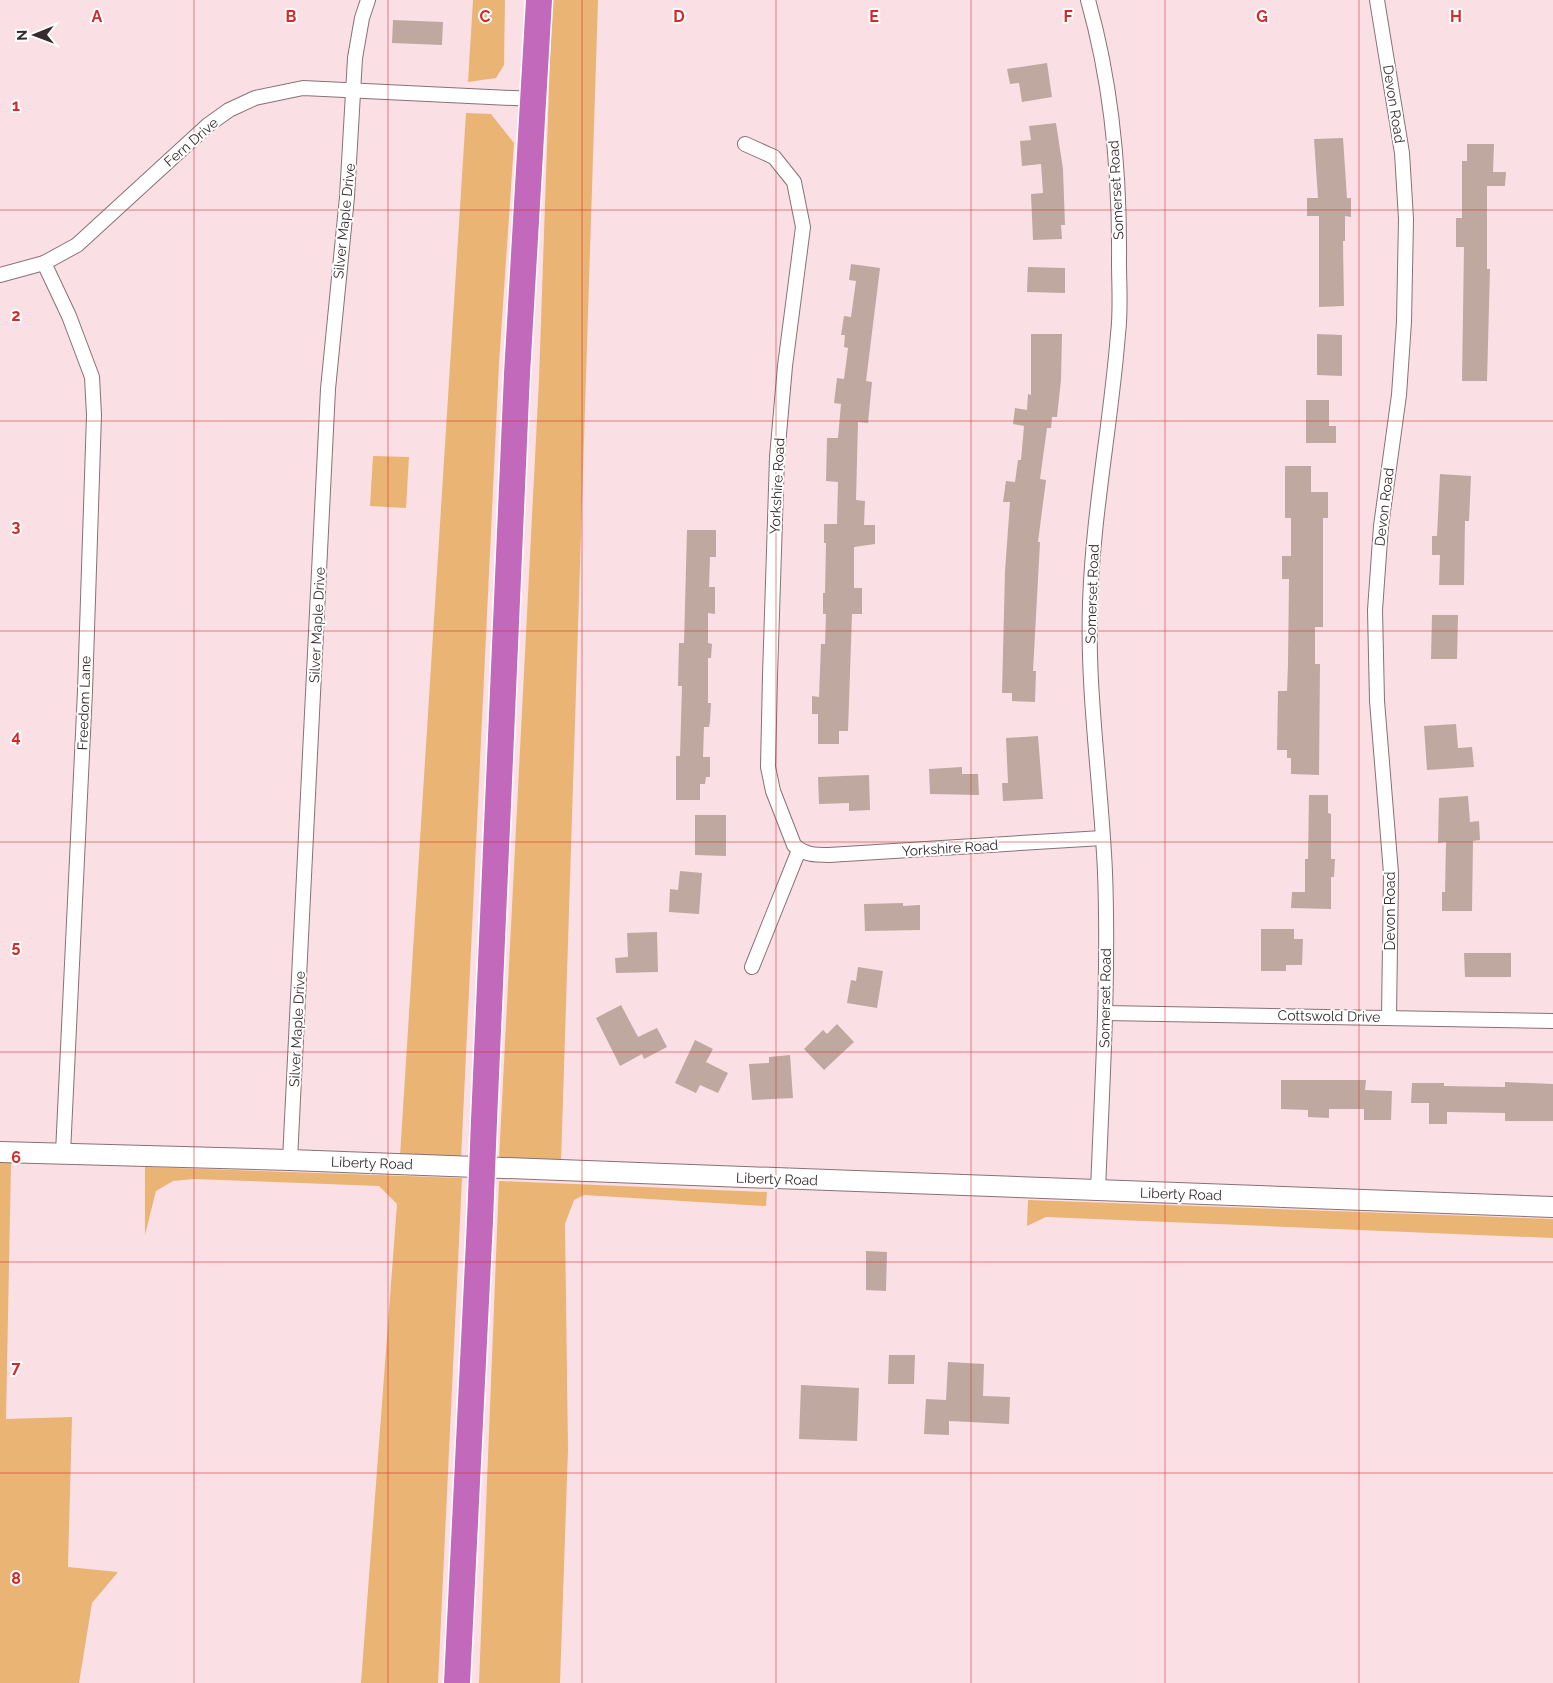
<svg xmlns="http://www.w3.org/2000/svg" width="1553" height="1683" font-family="Raleway,sans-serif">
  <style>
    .green { fill: #e9b474 }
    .building { fill: #bfa8a0 }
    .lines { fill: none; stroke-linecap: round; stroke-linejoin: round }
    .street-casing { stroke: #887176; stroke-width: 16 }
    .secondary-casing { stroke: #887176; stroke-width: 22 }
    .highway-casing { stroke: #fff; stroke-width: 29 }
    .street { stroke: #fff; stroke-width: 14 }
    .secondary { stroke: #fff; stroke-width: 20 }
    .highway { stroke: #c369bc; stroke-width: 26 }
    .highway-bridge-casing { stroke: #fff; stroke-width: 29; stroke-linecap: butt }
    .highway-bridge { stroke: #c369bc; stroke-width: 26 }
    .grid { fill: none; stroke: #d62828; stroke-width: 1; stroke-opacity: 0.55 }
    .labels { text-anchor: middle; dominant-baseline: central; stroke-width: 4; stroke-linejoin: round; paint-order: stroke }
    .street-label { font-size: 14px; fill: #352b2d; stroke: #fff }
    .grid-label { font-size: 16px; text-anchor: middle; font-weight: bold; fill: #d62828; stroke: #fff; stroke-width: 4; stroke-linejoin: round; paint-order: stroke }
  </style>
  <rect width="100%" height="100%" fill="#fae0e5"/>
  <g class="green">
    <polygon points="473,0 505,0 504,65 496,78 468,82"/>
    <polygon points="552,0 598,0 561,1162 499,1160 539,380"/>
    <polygon points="466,113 491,114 514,143 499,364 461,1159 400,1156"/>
    <polygon points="373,456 409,457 406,508 370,506"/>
    <polygon points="0,1163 11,1163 6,1419 72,1417 68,1567 118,1572 92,1603 79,1683 0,1683"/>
    <polygon points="145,1167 462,1178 438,1683 361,1683 397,1204 379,1186 194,1179 173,1181 156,1191 145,1235"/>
    <polygon points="499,1181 767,1192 766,1206 584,1195 574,1200 565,1224 568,1449 560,1683 479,1683"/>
    <polygon points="1028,1200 1553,1219 1553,1238 1046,1217 1027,1226"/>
  </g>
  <g class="building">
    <polygon points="393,20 443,22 442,45 392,43"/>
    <polygon points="1047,63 1052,97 1022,102 1019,83 1010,84 1007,69"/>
    <polygon points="1056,123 1063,169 1065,225 1061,225 1062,239 1033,240 1031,194 1043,193 1041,164 1022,166 1020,141 1031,140 1029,126"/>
    <polygon points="1343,138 1347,198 1351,198 1351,217 1345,216 1345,241 1343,241 1344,306 1319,307 1319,216 1307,216 1307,198 1318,198 1314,139"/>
    <polygon points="1467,144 1494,144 1493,172 1506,172 1505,186 1487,186 1487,269 1490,269 1487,381 1462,381 1464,247 1456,247 1456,218 1462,218 1462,161 1467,161"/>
    <polygon points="851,264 880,268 866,381 872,382 868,423 858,422 856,500 865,501 864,525 875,525 875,544 854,547 854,588 862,588 862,614 852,614 848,731 839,731 839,744 818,744 818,714 812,714 812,696 819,697 821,644 825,644 826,614 823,614 823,593 825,593 826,543 824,543 824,524 837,524 838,482 826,481 827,438 838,438 841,404 834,403 837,378 844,379 848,348 844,347 845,335 841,335 844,316 851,317 856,281 849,280"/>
    <polygon points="1028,267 1065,268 1065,293 1027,292"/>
    <polygon points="1031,334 1062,334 1061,380 1057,417 1052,417 1051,428 1047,428 1040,479 1046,480 1038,542 1040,542 1033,671 1036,671 1035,702 1012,701 1012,693 1002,693 1005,571 1010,502 1003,502 1006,481 1015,482 1018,460 1021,460 1024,426 1013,424 1015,408 1027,410 1028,394 1031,395"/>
    <polygon points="1317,334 1342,335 1342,376 1317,375"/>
    <polygon points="1306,400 1329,400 1329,426 1336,426 1336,443 1306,443"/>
    <polygon points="1285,466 1311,466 1311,492 1328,492 1328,518 1323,518 1323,627 1315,627 1315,664 1320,664 1319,775 1291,774 1291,758 1287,758 1287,750 1277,750 1278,691 1287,691 1288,664 1289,579 1282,579 1282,556 1291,556 1291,518 1285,518"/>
    <polygon points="1440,474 1471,476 1469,521 1465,521 1464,585 1439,585 1440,555 1432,555 1432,536 1437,536"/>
    <polygon points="687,530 716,530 716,557 710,557 709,587 715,587 715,614 708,613 708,643 712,644 711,658 708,658 708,703 711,703 710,721 709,727 704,727 703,757 710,757 710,777 706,777 705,784 700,784 700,800 676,800 676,756 680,756 682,686 678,686 679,643 684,643"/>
    <polygon points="1432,615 1458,615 1457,659 1431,659"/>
    <polygon points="1456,724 1458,748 1472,747 1474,767 1427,770 1424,726"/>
    <polygon points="1038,736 1043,799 1003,801 1002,783 1008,783 1006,738"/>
    <polygon points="962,767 962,774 978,774 979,795 930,794 929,769"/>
    <polygon points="869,775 870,810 849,811 849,803 819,804 818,777"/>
    <polygon points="1309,795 1328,795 1328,813 1331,814 1331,859 1335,859 1334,877 1331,877 1331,909 1291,908 1292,892 1305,892 1305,859 1308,859"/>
    <polygon points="1468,796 1470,822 1479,821 1480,840 1473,841 1472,911 1442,911 1442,892 1445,892 1446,842 1438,843 1439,798"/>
    <polygon points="695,815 726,815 726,856 695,855"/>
    <polygon points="680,871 702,873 699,914 669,912 670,889 678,890"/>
    <polygon points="903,903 903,906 920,905 920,930 865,931 864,904"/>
    <polygon points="1261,929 1294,929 1294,939 1303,939 1302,965 1286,965 1286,971 1261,971"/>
    <polygon points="657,932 658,972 616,973 615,958 628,957 627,933"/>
    <polygon points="1464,953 1511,953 1511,977 1465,977"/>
    <polygon points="858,967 883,971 877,1008 847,1003 851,980 856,981"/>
    <polygon points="621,1005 638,1037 657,1028 667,1047 644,1059 642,1054 620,1066 596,1018"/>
    <polygon points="837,1024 854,1042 824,1070 804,1049 823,1030 827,1034"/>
    <polygon points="695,1040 713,1049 706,1062 728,1073 718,1093 700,1085 696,1093 675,1083"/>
    <polygon points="790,1055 793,1098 752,1100 749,1064 769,1063 769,1057"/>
    <polygon points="1281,1080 1366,1080 1365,1090 1392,1091 1391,1120 1364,1120 1364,1109 1329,1109 1329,1118 1308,1117 1308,1110 1281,1109"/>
    <polygon points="1505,1082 1553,1084 1553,1121 1505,1121 1505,1113 1447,1112 1447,1124 1429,1124 1429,1103 1411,1103 1412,1083 1444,1083 1444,1086 1505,1087"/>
    <polygon points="866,1251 887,1252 886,1291 866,1290"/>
    <polygon points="889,1355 915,1355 914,1384 888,1384"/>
    <polygon points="948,1362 984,1364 983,1396 1010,1397 1009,1424 949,1421 949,1435 924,1434 926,1399 946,1400"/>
    <polygon points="801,1385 859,1388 857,1441 799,1439"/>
  </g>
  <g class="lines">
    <defs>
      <g id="street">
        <path d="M1088,0C1112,85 1120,174 1119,262C1119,285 1121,310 1118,334C1111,424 1093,512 1090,603C1087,693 1101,782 1105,872C1109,979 1102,1085 1098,1191"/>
        <polyline points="1377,0 1402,153 1406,219 1404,322 1399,395 1381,526 1375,610 1377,701 1391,873 1389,1017"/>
        <path d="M745,144L774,157L794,182L803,227L785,366L777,457L770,676L768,767L773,791L794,845C804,855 815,855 829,855L1102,838"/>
        <polyline points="44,263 69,316 92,377 94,415 85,691 63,1153"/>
        <polyline points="0,275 44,263 77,245 208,125 229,110 255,98 303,88 533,99"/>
        <polyline points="752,967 799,850"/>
        <polyline points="1105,1013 1553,1021"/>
        <polyline points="290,1160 328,389 347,197 355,58 362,18 368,0"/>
      </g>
      <polyline id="secondary" points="0,1152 290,1160 1553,1207"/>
      <g id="highway">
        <polyline points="484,1121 517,374 539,0"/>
        <polyline points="457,1683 480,1221"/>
      </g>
    </defs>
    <use href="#street" class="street-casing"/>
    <use href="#secondary" class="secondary-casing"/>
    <use href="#highway" class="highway-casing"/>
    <use href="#street" class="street"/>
    <use href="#secondary" class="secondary"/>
    <use href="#highway" class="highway"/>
    <defs>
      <polyline id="highway-bridge" points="480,1221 484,1121"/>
    </defs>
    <use href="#highway-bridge" class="highway-bridge-casing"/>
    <use href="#highway-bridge" class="highway-bridge"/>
  </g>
  <path class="grid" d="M194,0V1683M388,0V1683M582,0V1683M776,0V1683M971,0V1683M1165,0V1683M1359,0V1683M0,210H1553M0,421H1553M0,631H1553M0,842H1553M0,1052H1553M0,1262H1553M0,1473H1553"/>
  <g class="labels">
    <g class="street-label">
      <text transform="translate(1394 104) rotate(81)">Devon Road</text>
      <text transform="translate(191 142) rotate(-41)">Fern Drive</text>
      <text transform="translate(1116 190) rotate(-93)">Somerset Road</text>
      <text transform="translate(344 221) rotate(-84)">Silver Maple Drive</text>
      <text transform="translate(777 486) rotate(-87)">Yorkshire Road</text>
      <text transform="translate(1384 507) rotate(-83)">Devon Road</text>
      <text transform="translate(1092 594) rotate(-88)">Somerset Road</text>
      <text transform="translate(317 625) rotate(-87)">Silver Maple Drive</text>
      <text transform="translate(84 703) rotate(-88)">Freedom Lane</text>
      <text transform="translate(950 848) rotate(-4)">Yorkshire Road</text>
      <text transform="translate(1390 911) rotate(-90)">Devon Road</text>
      <text transform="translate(1105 998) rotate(-89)">Somerset Road</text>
      <text transform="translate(1329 1016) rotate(1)">Cottswold Drive</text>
      <text transform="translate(297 1029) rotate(-87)">Silver Maple Drive</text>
      <text transform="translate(372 1163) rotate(2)">Liberty Road</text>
      <text transform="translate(777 1179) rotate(2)">Liberty Road</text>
      <text transform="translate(1181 1194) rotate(2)">Liberty Road</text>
    </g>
  </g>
  <g class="grid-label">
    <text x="97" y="22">A</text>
    <text x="291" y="22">B</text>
    <text x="485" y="22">C</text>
    <text x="679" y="22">D</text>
    <text x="874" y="22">E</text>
    <text x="1068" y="22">F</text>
    <text x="1262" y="22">G</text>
    <text x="1456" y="22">H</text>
    <text x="16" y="111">1</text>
    <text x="16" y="321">2</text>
    <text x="16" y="532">3</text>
    <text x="16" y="742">4</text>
    <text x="16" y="952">5</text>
    <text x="16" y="1163">6</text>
    <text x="16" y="1373">7</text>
    <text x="16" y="1584">8</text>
  </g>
  <g transform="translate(35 35) rotate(269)" stroke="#ffffff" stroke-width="4" paint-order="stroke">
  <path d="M0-4L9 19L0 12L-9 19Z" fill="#352b2d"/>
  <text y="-8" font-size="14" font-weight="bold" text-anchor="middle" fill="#352b2d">N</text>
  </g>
</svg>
